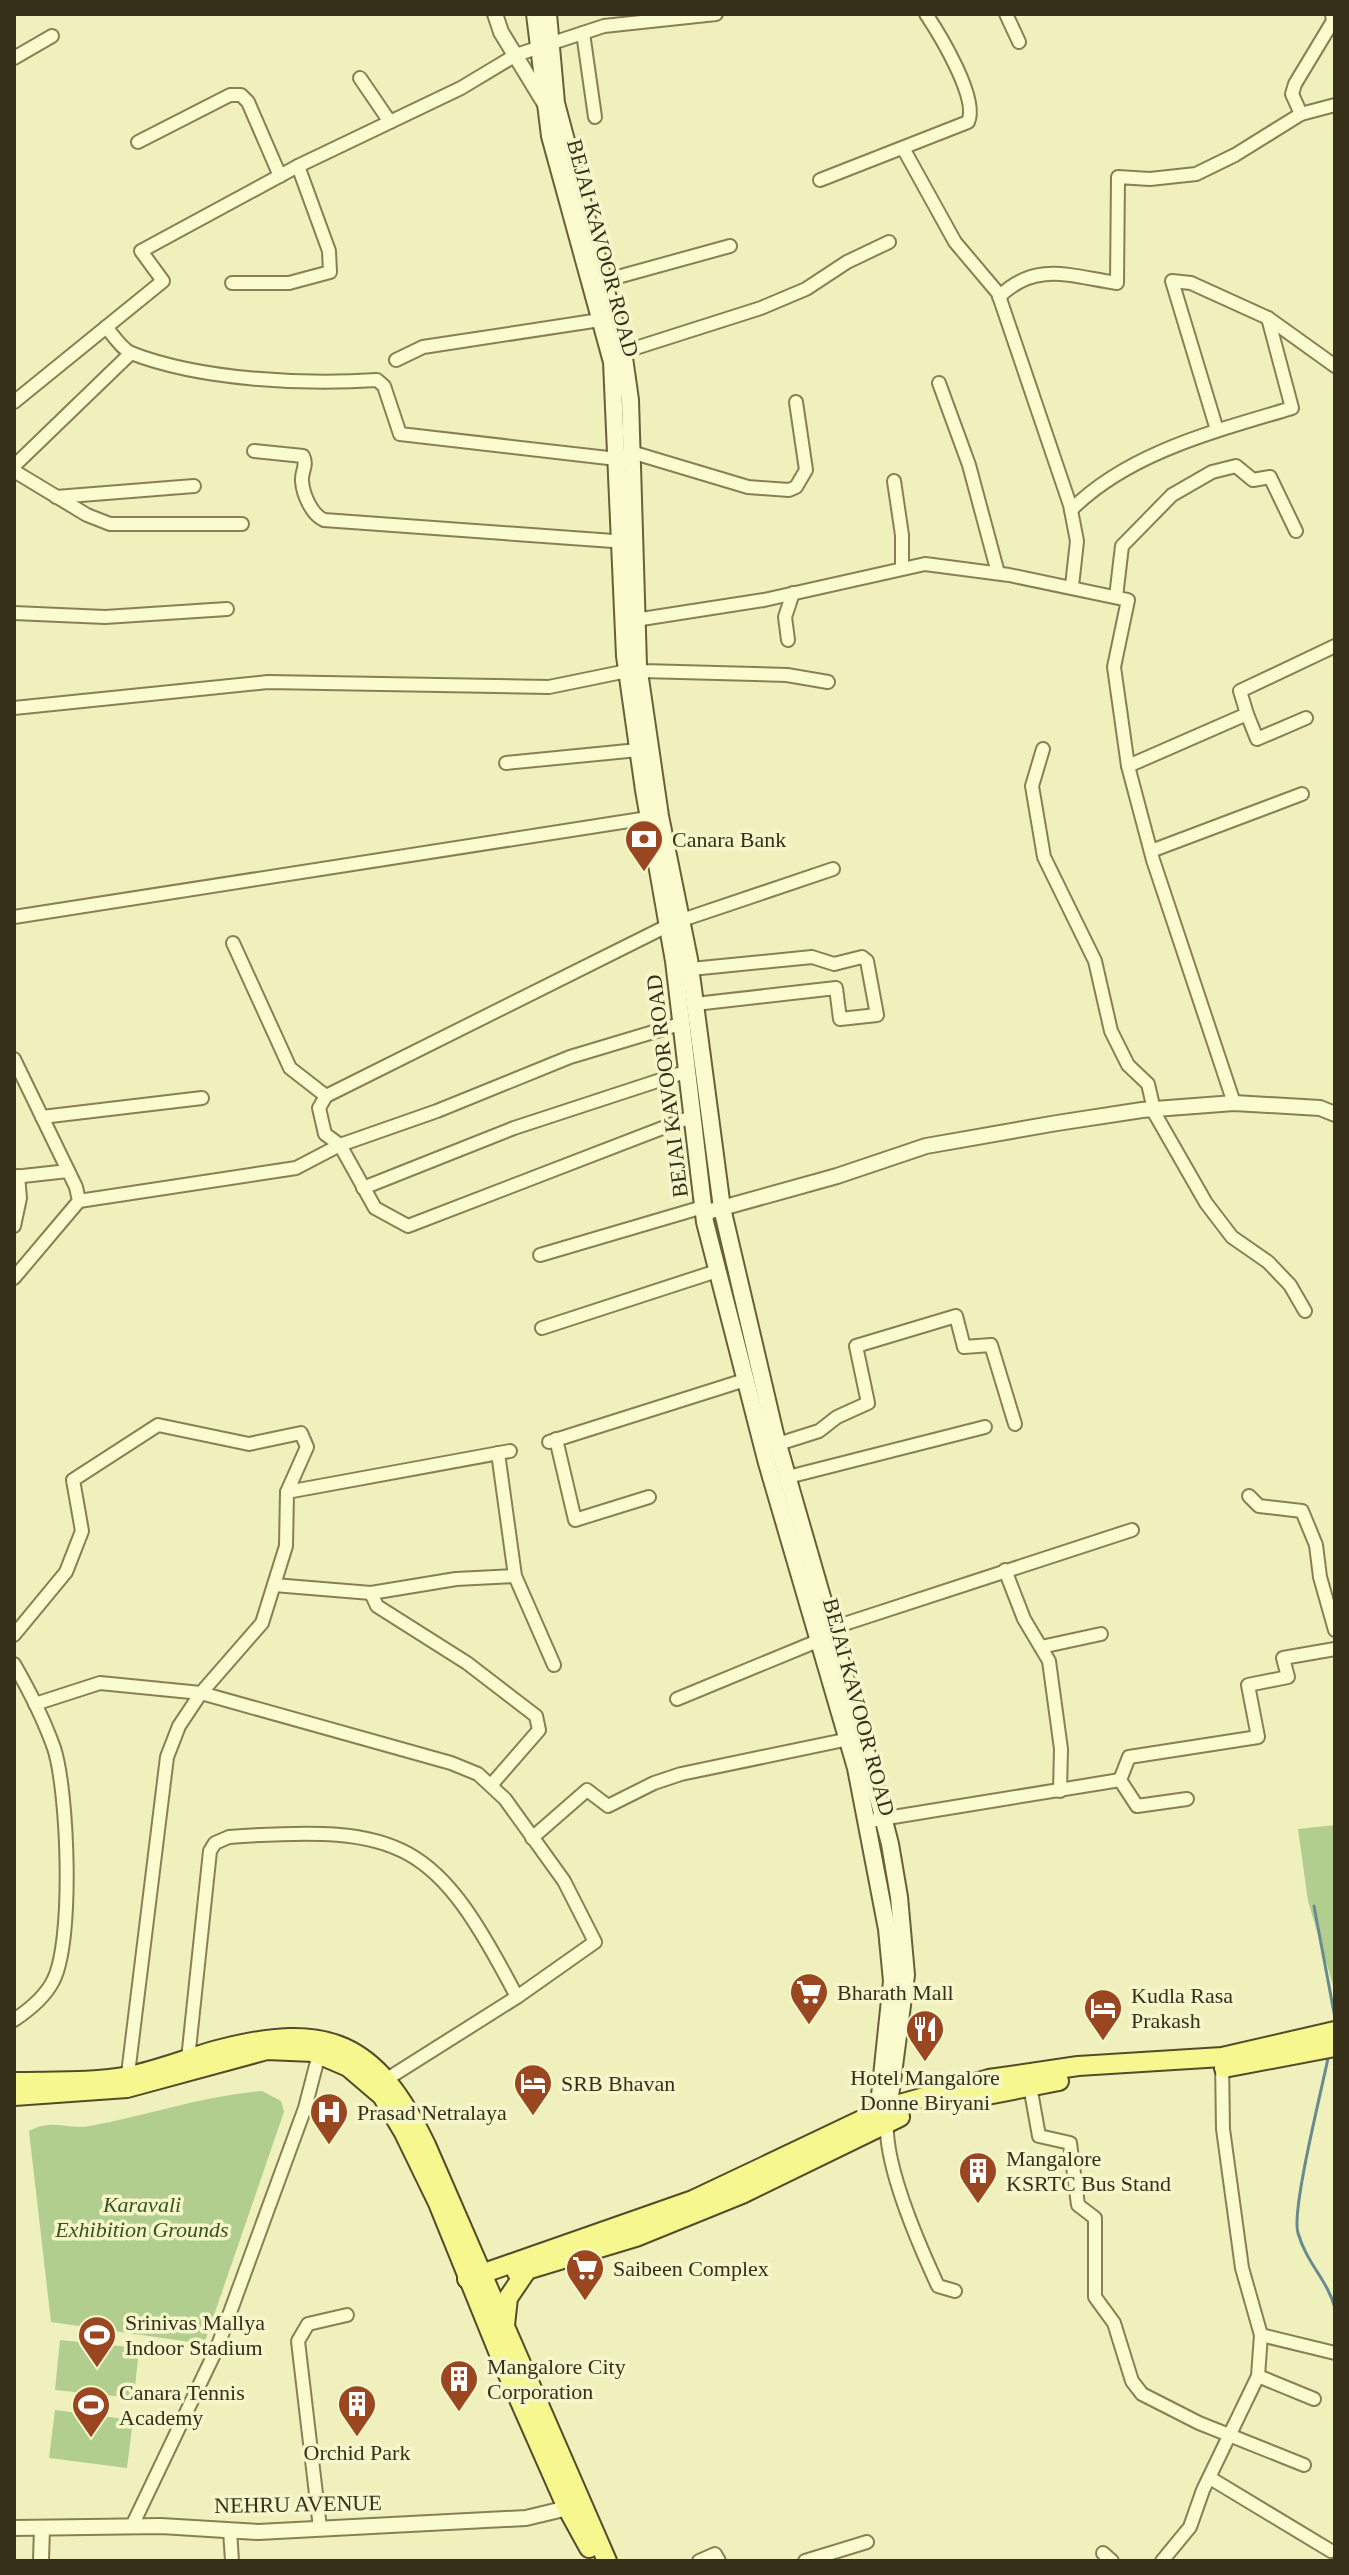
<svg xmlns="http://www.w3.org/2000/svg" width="1349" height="2575" font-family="Georgia,serif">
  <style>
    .green { fill: #b2ce8f }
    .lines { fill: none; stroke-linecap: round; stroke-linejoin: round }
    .stream { stroke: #678b8e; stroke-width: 3 }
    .minor-casing { stroke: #888054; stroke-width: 16 }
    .tertiary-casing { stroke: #888054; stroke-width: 18 }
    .secondary-casing { stroke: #696038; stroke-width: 20 }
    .primary-casing { stroke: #544b29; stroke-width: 22 }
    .minor { stroke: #fafbce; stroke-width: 12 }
    .tertiary { stroke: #fafbce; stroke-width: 14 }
    .secondary { stroke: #fafbce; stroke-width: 16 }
    .primary { stroke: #f6f78f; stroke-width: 18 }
    .labels { text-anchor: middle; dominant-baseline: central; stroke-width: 7; stroke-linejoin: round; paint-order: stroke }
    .street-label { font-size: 22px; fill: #36301a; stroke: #f5f7cb }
    .poi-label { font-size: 22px; fill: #36301a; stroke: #f5f7cb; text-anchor: start }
    .park-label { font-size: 22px; font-style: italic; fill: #35531f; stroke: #f5f7cb }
  </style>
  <rect width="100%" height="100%" fill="#eff0bb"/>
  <g class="green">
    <polygon points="1335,1825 1335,1992 1308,1901 1298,1829"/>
    <path d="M262,2091L281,2101L284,2112L204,2344L51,2322L29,2131C54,2118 65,2130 90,2126C148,2115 204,2096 262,2091Z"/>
    <polygon points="60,2340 139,2348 134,2398 55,2390"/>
    <polygon points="55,2410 133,2420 127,2468 49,2458"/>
  </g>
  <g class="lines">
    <g class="stream">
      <polyline points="1314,1906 1335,2018"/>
      <path d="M1328,2058C1322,2089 1291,2211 1298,2233C1307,2264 1327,2279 1335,2308"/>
    </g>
    <defs>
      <g id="minor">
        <polyline points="1006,14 1019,42"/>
        <polyline points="583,33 595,117"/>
        <polyline points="14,58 52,36"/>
        <polyline points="360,78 390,122"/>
        <polyline points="1301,114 1292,94 1295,84 1333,21 1332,14"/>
        <polyline points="138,142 230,95 241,95 248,102 280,176"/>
        <polyline points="903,148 955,242 998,293 1070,505 1077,541 1072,586"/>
        <path d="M820,180L968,122C979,99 940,35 926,14"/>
        <polyline points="603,281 730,246"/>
        <polyline points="232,283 289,283 330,272 329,251 298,166"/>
        <path d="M999,297C1036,260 1073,277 1117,283L1118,177L1150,179L1196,174L1235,155L1301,114L1335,105"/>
        <path d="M106,327C113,335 122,349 131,353C200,380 304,385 377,380L384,386L400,434L617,459"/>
        <polyline points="623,352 761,308 806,289 847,262 889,242"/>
        <polyline points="396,360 423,347 600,320"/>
        <polyline points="939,383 969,465 998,573"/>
        <polyline points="14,402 163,281 141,251 298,166 461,88 516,55 604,26 716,14"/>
        <polyline points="1217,430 1172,281 1191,283 1268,318 1335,366"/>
        <path d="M254,451L303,456C308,466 301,471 302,481C303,495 312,515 324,520L627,542"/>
        <polyline points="631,452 748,487 789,490 796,487 806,470 796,402"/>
        <polyline points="14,466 131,353"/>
        <polyline points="14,471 87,515 110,524 242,524"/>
        <polyline points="894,481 902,535 902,567"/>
        <polyline points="56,497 194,486"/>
        <path d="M1071,510C1129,452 1216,431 1292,408L1268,318"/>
        <polyline points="1116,597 1122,546 1172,495 1212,472 1236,466 1253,480 1270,477 1296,531"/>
        <polyline points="14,613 105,617 227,609"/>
        <polyline points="635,620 764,600 925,564 1009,575 1128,600 1114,667 1128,766 1153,860 1234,1103"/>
        <polyline points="788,640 785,617 793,593"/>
        <polyline points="638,665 642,671 787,675 828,682"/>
        <polyline points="14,708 268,682 549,687 627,671"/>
        <polyline points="1247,714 1257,739 1306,718"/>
        <polyline points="1043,749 1032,786 1044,857 1095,961 1111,1031 1128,1065 1148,1084 1155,1114 1206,1203 1232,1237 1268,1262 1290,1285 1305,1311"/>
        <polyline points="506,763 638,750"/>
        <polyline points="1128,766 1247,714 1240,691 1335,646"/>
        <polyline points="1151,851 1302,794"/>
        <polyline points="14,917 648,818"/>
        <polyline points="682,920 833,869"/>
        <polyline points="669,925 326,1096 319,1108 325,1134 340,1145 375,1208 408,1226 691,1117"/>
        <polyline points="233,943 290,1068 326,1096"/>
        <polyline points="691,969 812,957 834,964 862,957 867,961 877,1015 840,1019 836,988 695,1004"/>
        <polyline points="14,1059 76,1187 79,1201 14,1278"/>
        <polyline points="42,1117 202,1098"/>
        <polyline points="14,1177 68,1171"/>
        <polyline points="363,1188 514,1128 685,1072"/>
        <polyline points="79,1201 296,1168 340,1145 437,1111 570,1057 680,1024"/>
        <polyline points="14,1226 20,1198 18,1176"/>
        <polyline points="540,1255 703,1207"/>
        <polyline points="542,1328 717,1271"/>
        <polyline points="556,1439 575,1520 649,1497"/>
        <polyline points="549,1442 745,1380"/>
        <polyline points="778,1444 819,1431 837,1417 868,1403 856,1346 956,1316 964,1347 991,1345 1015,1424"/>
        <polyline points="498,1453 515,1576 554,1665"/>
        <polyline points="788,1477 985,1427"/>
        <polyline points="287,1492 510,1451"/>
        <polyline points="1249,1496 1259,1506 1302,1511 1316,1545 1320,1577 1335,1630"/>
        <polyline points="1005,1570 1024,1619 1049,1661 1061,1749 1060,1791"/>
        <polyline points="274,1585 371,1593 456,1579 515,1576"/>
        <polyline points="371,1593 377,1606 467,1663 536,1716 539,1730 492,1784"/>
        <polyline points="832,1628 1132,1530"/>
        <polyline points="14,1635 66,1572 82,1531 73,1480 158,1425 249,1444 301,1433 307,1447 287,1492 286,1546 262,1623 201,1693 179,1726 167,1757 127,2082"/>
        <polyline points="1041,1647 1101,1634"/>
        <path d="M14,1664C29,1690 44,1720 54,1748C68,1791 74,1942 53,1981C45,1997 29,2010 14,2020"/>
        <polyline points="677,1699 820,1640"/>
        <polyline points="35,1704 100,1683 201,1693 451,1763 478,1774 505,1799 564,1881 595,1942 517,1997 387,2079"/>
        <polyline points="1120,1780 1129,1757 1258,1737 1248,1685 1288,1677 1283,1658 1335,1649"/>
        <polyline points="875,1820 1120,1780 1137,1806 1187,1799"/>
        <polyline points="532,1838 587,1790 608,1806 654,1783 681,1774 849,1739"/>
        <path d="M188,2059L210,1851L215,1843L229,1837C405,1824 436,1842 517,1997"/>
        <polyline points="1030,2086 1039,2136 1070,2143 1078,2205 1095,2218 1095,2297 1114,2323 1132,2381 1142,2394 1199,2423 1304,2465"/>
        <path d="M887,2121C884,2165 919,2245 938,2286L955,2291"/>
        <polyline points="1261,2335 1335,2353"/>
        <polyline points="1258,2376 1314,2399"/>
        <polyline points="1210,2478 1331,2551"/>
        <polyline points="132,2526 217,2348 305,2108 319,2054"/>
        <polyline points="320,2528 298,2341 308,2324 347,2315"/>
        <polyline points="230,2530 232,2561"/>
        <polyline points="1103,2553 1112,2561"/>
        <polyline points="699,2561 715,2554 719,2561"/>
        <polyline points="805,2561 867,2542"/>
        <polyline points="1162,2561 1190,2527 1203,2490 1258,2376 1261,2335 1242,2268 1223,2129 1222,2060"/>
      </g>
      <g id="tertiary">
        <polyline points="495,14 501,32 545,104"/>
        <polyline points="704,1213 837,1176 926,1146 1057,1123 1142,1110 1234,1103 1320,1108 1335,1114"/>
        <polyline points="14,2528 161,2526 258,2532 526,2518 576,2506"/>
        <polyline points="41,2561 42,2528"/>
      </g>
      <g id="secondary">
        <polyline points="535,14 550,136 612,362 625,656 644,790 674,961 705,1222 767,1463 856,1768 887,1929 892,1981 877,2124"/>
        <polyline points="548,14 556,103 624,358 630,400 638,665 660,816 689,959 722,1208 775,1434 864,1743 890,1844 899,1897 906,1975 887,2119"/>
      </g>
      <g id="primary">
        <polyline points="1224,2068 1335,2047"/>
        <path d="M14,2082C52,2081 92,2083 129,2076C159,2070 188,2058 217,2050C327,2021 376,2041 426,2145L607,2561"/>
        <polyline points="14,2096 127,2088 267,2050 313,2052 348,2067 382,2096 404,2133 438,2203 502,2361 567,2508 589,2548"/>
        <polyline points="951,2102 1059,2081"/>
        <polyline points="517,2273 636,2237 742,2194 900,2117"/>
        <polyline points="467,2279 693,2200 889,2107 989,2079 1078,2066 1222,2057 1335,2031"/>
        <polyline points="505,2325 508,2298 527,2270"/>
      </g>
    </defs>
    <use href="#minor" class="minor-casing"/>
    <use href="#tertiary" class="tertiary-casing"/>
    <use href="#secondary" class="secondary-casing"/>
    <use href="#primary" class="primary-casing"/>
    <use href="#minor" class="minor"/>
    <use href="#tertiary" class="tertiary"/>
    <use href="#secondary" class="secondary"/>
    <use href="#primary" class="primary"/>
  </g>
  <defs>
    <symbol id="bank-pin" viewBox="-11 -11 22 30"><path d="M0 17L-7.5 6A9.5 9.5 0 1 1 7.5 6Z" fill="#9a4721" stroke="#f5f7cb"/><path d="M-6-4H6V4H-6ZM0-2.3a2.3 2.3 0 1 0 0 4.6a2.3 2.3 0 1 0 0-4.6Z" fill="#fff"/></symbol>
    <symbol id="supermarket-pin" viewBox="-11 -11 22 30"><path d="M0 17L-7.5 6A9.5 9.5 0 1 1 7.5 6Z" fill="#9a4721" stroke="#f5f7cb"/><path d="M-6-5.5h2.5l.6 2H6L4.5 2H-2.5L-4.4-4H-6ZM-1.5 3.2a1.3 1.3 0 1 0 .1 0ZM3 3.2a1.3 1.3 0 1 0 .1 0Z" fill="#fff"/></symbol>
    <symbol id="hotel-pin" viewBox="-11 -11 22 30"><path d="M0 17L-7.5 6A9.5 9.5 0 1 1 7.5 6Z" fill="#9a4721" stroke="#f5f7cb"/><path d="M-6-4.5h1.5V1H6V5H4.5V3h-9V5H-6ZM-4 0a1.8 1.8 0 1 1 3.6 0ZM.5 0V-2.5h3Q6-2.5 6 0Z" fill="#fff"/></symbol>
    <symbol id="restaurant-pin" viewBox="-11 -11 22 30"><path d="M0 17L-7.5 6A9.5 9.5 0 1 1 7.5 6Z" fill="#9a4721" stroke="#f5f7cb"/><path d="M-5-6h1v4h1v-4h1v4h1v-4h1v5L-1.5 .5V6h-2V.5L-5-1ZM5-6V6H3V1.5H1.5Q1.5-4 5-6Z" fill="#fff"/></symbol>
    <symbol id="hospital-pin" viewBox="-11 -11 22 30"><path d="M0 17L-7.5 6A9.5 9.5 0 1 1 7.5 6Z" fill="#9a4721" stroke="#f5f7cb"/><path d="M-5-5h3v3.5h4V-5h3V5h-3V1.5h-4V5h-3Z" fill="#fff"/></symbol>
    <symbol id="building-pin" viewBox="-11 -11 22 30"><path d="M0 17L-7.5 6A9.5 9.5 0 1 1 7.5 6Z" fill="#9a4721" stroke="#f5f7cb"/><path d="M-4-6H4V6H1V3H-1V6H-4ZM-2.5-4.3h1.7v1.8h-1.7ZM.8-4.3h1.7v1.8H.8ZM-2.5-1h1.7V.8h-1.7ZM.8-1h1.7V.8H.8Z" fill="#fff"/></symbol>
    <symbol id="stadium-pin" viewBox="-11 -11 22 30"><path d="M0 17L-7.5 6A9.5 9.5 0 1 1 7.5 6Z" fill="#9a4721" stroke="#f5f7cb"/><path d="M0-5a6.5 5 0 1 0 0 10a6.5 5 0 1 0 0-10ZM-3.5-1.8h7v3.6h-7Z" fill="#fff"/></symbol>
  </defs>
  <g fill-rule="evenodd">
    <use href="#bank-pin" x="622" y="817" width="44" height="60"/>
    <use href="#supermarket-pin" x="787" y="1970" width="44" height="60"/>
    <use href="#hotel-pin" x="1081" y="1986" width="44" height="60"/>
    <use href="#restaurant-pin" x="903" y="2007" width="44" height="60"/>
    <use href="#hotel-pin" x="511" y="2061" width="44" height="60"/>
    <use href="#hospital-pin" x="307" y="2090" width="44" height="60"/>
    <use href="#building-pin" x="956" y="2149" width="44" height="60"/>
    <use href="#supermarket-pin" x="563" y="2246" width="44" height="60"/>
    <use href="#stadium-pin" x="75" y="2313" width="44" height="60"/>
    <use href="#building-pin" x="437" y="2357" width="44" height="60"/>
    <use href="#building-pin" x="335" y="2382" width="44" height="60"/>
    <use href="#stadium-pin" x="69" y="2383" width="44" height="60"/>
  </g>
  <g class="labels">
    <g class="street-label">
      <text transform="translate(603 248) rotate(75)">BEJAI KAVOOR ROAD</text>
      <text transform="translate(667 1086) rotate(-97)">BEJAI KAVOOR ROAD</text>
      <text transform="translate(859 1707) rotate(75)">BEJAI KAVOOR ROAD</text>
      <text transform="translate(298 2504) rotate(-1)">NEHRU AVENUE</text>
    </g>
    <g class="poi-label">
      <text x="672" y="839">Canara Bank</text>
      <text x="837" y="1992">Bharath Mall</text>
      <text x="1131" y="1995">Kudla Rasa<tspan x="1131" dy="25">Prakash</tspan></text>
      <text x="925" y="2077" text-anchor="middle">Hotel Mangalore<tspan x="925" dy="25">Donne Biryani</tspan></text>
      <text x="561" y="2083">SRB Bhavan</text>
      <text x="357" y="2112">Prasad Netralaya</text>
      <text x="1006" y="2158">Mangalore<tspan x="1006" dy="25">KSRTC Bus Stand</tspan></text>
      <text x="613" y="2268">Saibeen Complex</text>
      <text x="125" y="2322">Srinivas Mallya<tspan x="125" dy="25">Indoor Stadium</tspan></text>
      <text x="487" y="2366">Mangalore City<tspan x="487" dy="25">Corporation</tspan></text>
      <text x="119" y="2392">Canara Tennis<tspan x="119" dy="25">Academy</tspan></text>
      <text x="357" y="2452" text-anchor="middle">Orchid Park</text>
    </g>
    <g class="park-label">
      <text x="142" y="2204">Karavali<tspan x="142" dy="25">Exhibition Grounds</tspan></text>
    </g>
  </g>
  <rect width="1349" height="2575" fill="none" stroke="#36301a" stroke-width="32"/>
</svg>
